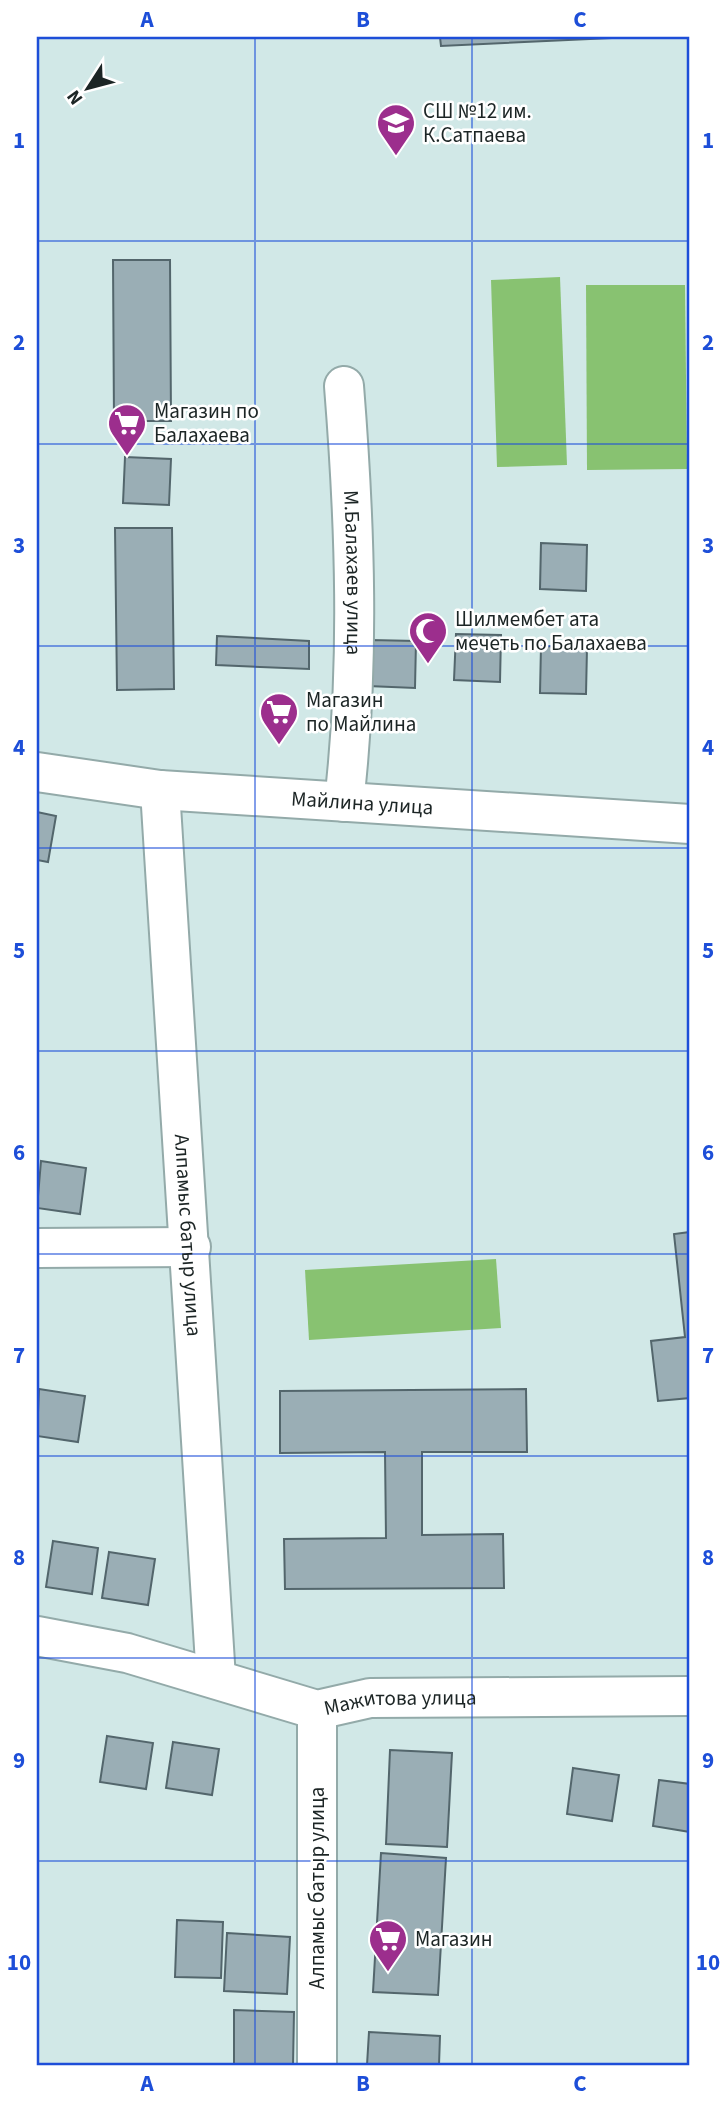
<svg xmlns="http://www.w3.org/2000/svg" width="727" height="2102" font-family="'Source Sans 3',sans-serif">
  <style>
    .green { fill: #88c271 }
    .building { fill: #9aaeb5; stroke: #53666c; stroke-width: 2 }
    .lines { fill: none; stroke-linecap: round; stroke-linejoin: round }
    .minor-casing { stroke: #93aaa9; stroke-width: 42 }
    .minor { stroke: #fff; stroke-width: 38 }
    .grid { fill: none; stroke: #1d4ed8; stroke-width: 2; stroke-opacity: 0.55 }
    .labels { text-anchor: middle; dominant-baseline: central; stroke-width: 5; stroke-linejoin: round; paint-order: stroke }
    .poi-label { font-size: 21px; fill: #1c2525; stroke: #fff; text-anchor: start }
    .street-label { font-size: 21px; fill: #1c2525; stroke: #fff }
    .neatline { fill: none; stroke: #1d4ed8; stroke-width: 2.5 }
    .grid-label { font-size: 23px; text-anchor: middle; font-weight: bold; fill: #1d4ed8 }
  </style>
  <rect width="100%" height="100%" fill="#d1e8e7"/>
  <g class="green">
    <polygon points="560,277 567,465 497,467 491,280"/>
    <polygon points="685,285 687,469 587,470 586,285"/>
    <polygon points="496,1259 501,1328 309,1340 305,1270"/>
  </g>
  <g class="building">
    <polygon points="440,37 611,37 611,38 441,46"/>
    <polygon points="113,260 170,260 171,421 114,421"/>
    <polygon points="125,457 171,459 169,505 123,503"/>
    <polygon points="115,528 172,528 174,689 117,690"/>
    <polygon points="541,543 587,545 586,591 540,589"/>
    <polygon points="456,634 501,635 500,682 454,680"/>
    <polygon points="217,636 309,641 309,669 216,665"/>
    <polygon points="370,640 416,641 415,688 368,686"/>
    <polygon points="541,646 587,648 586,694 540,693"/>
    <polygon points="37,812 56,816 48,862 37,860"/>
    <polygon points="41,1161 86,1168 80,1214 37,1208"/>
    <polygon points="690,1232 690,1398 658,1401 651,1341 685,1337 674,1234"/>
    <polygon points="39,1389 85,1396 78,1442 37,1436"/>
    <polygon points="526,1389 527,1452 422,1452 422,1535 503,1534 504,1588 285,1589 284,1539 386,1538 385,1452 280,1453 280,1391"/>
    <polygon points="53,1541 98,1548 92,1594 46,1587"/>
    <polygon points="109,1552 155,1559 148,1605 102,1598"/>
    <polygon points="107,1736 153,1743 146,1789 100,1782"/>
    <polygon points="173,1742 219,1749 212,1795 166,1788"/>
    <polygon points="390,1750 452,1753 447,1847 386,1844"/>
    <polygon points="573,1768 619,1775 612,1821 567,1814"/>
    <polygon points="659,1780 690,1784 690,1832 653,1826"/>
    <polygon points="381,1853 446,1858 438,1995 373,1992"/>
    <polygon points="177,1920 223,1922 221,1978 175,1977"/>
    <polygon points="227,1933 290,1937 287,1994 224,1991"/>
    <polygon points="234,2010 294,2012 293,2065 234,2065"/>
    <polygon points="369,2032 440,2036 439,2065 367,2065"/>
  </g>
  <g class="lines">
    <defs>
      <g id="minor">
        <path id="s1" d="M344,386C355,524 360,665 344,802"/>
        <path id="s2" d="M37,772L160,790L690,824"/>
        <path id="s3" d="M160,790L216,1679"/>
        <polyline points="37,1248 191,1247"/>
        <path id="s4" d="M37,1636L127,1653L317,1710L370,1698L690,1696"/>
        <polyline points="317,2065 317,1710"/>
      </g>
    </defs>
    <use href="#minor" class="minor-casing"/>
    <use href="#minor" class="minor"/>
  </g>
  <path class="grid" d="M255,37V2065M472,37V2065M37,241H690M37,444H690M37,646H690M37,848H690M37,1051H690M37,1254H690M37,1456H690M37,1658H690M37,1861H690"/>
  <defs>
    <symbol id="school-pin" viewBox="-11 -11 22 30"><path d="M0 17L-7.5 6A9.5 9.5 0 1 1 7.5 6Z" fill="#9c2e8d" stroke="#fff"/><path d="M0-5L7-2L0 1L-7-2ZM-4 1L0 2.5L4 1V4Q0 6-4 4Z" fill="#fff"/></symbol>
    <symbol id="supermarket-pin" viewBox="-11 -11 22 30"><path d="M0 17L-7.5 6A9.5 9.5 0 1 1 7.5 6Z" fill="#9c2e8d" stroke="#fff"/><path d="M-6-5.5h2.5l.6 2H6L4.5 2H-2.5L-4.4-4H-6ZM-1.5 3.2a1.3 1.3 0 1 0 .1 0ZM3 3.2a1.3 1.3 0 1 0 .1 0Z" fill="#fff"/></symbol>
    <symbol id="mosque-pin" viewBox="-11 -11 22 30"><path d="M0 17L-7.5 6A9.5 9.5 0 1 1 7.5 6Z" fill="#9c2e8d" stroke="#fff"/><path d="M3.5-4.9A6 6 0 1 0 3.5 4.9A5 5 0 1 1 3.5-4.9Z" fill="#fff"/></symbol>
  </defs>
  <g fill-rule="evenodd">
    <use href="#school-pin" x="374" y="101" width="44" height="60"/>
    <use href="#supermarket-pin" x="105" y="401" width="44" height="60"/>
    <use href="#mosque-pin" x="406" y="609" width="44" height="60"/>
    <use href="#supermarket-pin" x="257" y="690" width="44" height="60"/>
    <use href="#supermarket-pin" x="366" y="1917" width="44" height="60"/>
  </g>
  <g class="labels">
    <g class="poi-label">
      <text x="423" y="111">СШ №12 им.<tspan x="423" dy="24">К.Сатпаева</tspan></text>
      <text x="154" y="411">Магазин по<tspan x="154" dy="24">Балахаева</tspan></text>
      <text x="455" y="619">Шилмембет ата<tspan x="455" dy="24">мечеть по Балахаева</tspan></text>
      <text x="306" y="700">Магазин<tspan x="306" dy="24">по Майлина</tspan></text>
      <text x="415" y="1939">Магазин</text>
    </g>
    <g class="street-label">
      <text stroke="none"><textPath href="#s1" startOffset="187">М.Балахаев улица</textPath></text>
      <text stroke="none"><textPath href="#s2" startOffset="327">Майлина улица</textPath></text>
      <text stroke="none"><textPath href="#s3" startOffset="446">Алпамыс батыр улица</textPath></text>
      <text stroke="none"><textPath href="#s4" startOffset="374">Мажитова улица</textPath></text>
      <text transform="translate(317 1888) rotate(-90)">Алпамыс батыр улица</text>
    </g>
  </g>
  <rect width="727" height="2102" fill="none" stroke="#ffffff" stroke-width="77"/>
  <g transform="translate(88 88) rotate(234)" stroke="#ffffff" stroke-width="5" paint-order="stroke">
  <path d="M0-5L12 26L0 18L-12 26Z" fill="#1c2525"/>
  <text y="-10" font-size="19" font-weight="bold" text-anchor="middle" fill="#1c2525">N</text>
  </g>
  <rect x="38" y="38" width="650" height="2026" class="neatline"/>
  <g class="grid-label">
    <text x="147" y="27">A</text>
    <text x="363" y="27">B</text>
    <text x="580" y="27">C</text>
    <text x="19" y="148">1</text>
    <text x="708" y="148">1</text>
    <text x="19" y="350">2</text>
    <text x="708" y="350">2</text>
    <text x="19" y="553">3</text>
    <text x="708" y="553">3</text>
    <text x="19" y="755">4</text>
    <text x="708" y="755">4</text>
    <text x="19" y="958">5</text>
    <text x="708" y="958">5</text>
    <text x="19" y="1160">6</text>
    <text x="708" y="1160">6</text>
    <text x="19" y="1363">7</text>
    <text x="708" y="1363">7</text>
    <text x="19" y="1565">8</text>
    <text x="708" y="1565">8</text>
    <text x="19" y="1768">9</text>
    <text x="708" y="1768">9</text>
    <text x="19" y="1970">10</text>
    <text x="708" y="1970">10</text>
    <text x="147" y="2091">A</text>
    <text x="363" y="2091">B</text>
    <text x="580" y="2091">C</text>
  </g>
</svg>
